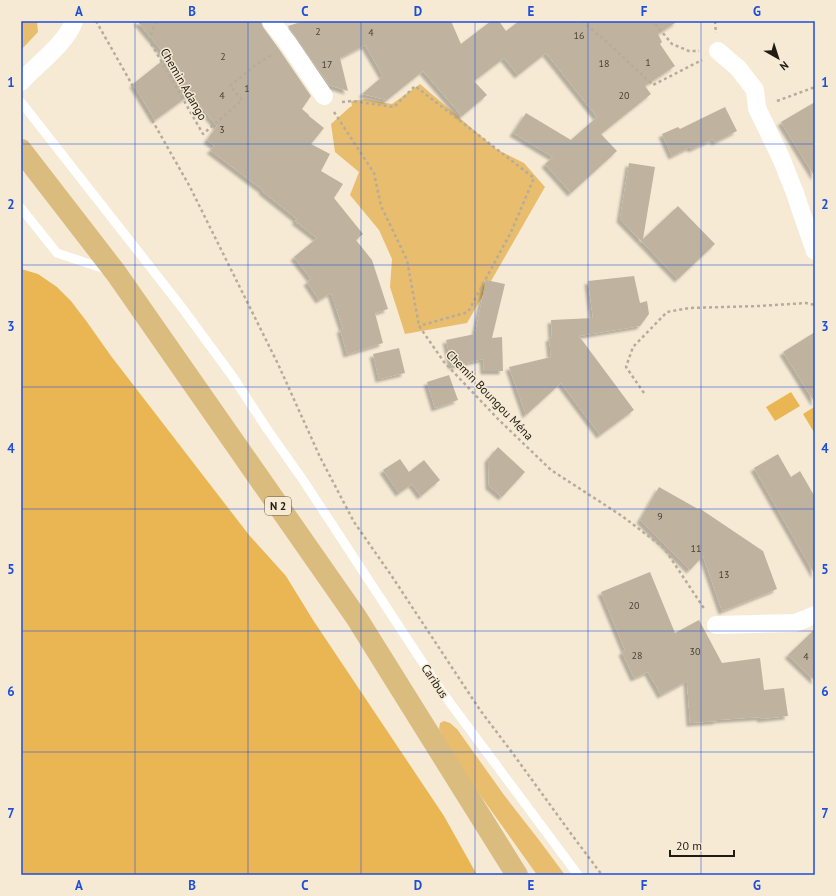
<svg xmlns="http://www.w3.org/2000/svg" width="836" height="896" font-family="'PT Sans',sans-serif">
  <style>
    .green { fill: #e9bd6e }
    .water { fill: #eab653 }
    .building { fill: #bfb39f; filter: url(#shadow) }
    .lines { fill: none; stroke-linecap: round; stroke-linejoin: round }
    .path { stroke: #b6ac9b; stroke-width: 2.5; stroke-dasharray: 3 3; stroke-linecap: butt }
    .service { stroke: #fff; stroke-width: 9 }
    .minor { stroke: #fff; stroke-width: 18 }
    .primary { stroke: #dbbc7f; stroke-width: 22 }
    .grid { fill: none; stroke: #1d4ed8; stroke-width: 1; stroke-opacity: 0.55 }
    .labels { text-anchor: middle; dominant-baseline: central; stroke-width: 3; stroke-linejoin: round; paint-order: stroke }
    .number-label { font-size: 10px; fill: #484237 }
    .shield { fill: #f6ead5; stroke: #605a4e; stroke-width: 1 }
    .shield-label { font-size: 11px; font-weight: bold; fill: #201c14 }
    .street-label { font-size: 12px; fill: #201c14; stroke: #f6ead5 }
    .neatline { fill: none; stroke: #1d4ed8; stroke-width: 1.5 }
    .grid-label { font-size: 13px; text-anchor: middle; font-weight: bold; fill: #1d4ed8 }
  </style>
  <defs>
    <filter id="shadow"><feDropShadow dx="-3.5" dy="3.5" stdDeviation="1" flood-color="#0004"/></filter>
  </defs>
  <rect width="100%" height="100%" fill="#f6ead5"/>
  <g class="green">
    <polygon points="21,21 37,21 38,32 21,50"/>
    <polygon points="420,84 496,149 524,163 545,187 467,323 405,334 390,287 392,259 379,230 350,195 359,172 335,152 331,124 350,107 352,106 351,101 365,99 375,101 392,104"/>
    <polygon points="444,721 450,723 457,729 504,795 539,840 565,875 537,875 453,757 439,729 440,723"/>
  </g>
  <g class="water">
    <polygon points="21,269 38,274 57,287 71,301 87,322 111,356 249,535 286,576 313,620 444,816 477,875 21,875"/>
    <polygon points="791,392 800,406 775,421 766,407"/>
    <polygon points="814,407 815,410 815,434 803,414"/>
  </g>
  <g class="building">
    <polygon points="137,21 261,21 263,27 279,49 311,96 302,109 309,115 309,116 324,128 311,144 330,154 321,171 343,184 334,198 363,234 356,240 372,260 388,309 375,313 383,343 347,354 340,329 343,329 331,293 319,300 307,282 311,279 294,257 317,238 295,221 297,219 262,191 263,190 210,150 215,146 207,140 217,126 191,94 155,120 133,84 167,57"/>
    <polygon points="304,21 451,21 461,44 491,21 499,21 506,31 519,21 678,21 658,34 662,42 660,44 675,66 645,86 651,94 601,134 617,151 571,193 545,164 553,157 513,133 526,113 571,140 597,117 546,53 518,75 504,58 474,81 487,95 462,116 423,71 387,100 362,94 383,76 365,45 340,58 348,91 329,85 288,26"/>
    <polygon points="815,102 815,177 781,122"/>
    <polygon points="725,107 737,131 715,142 713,139 692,149 690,147 672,156 662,134 678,127 680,129"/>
    <polygon points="629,163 655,167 643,239 678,206 715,244 678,279 620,219"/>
    <polygon points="634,276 640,303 647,301 649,314 640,326 579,336 634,410 600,435 561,383 526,415 509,367 551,357 549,338 552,337 551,320 593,318 588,281"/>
    <polygon points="486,280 505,284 492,338 502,337 503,371 484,371 483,359 452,366 446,340 475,334"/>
    <polygon points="815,332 815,403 783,352"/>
    <polygon points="399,348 405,373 379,379 373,354"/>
    <polygon points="449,375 458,400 435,408 427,382"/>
    <polygon points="498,447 525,472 502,497 489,486 488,459"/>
    <polygon points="778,454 791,477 800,471 815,497 815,575 754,468"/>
    <polygon points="400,459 409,472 424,460 440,480 421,496 412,484 399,493 383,470"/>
    <polygon points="659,487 698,509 699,508 763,551 777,589 722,611 703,556 690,570 640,520"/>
    <polygon points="650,572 675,633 699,620 722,663 760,658 764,690 784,688 788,716 761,719 760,717 717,720 717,721 690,723 687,681 661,695 648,672 634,678 622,652 625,650 601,592"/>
    <polygon points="815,629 815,681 788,655"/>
  </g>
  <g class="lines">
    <g class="path">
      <polyline points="96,21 190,187 278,364 320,457 354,522 391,575 480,710 511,751 572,835 602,875"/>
      <polyline points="156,21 150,38 152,45 203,134 242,100 230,86 254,66 273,54"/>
      <polyline points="582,21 610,45 653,85 702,60"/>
      <polyline points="650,21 657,26 672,44 689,51 699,51"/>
      <polyline points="715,21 716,33"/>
      <polyline points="777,101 815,87"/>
      <polyline points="342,102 352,101 394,107 415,86 534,178 511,232 468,312 419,326"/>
      <polyline points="334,112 374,173 381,206 407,260 419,326 444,362 498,419 551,470 622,516 664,548 705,610"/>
      <polyline points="644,393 626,367 633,347 667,312 689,308 759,306 806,303 815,305"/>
    </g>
    <g class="service">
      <polyline points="21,102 180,305 233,377 267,429 303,480 442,692 578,875"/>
      <polyline points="21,208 57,253 108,270"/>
    </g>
    <g class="minor">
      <polyline points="271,21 288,43 324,96"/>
      <polyline points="718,51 738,68 755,90 757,108 781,158 795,193 803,217 815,251"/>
      <path d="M21,82C37,64 66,44 74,21"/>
      <polyline points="716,625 795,623 815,615"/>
    </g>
    <polyline class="primary" points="21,150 116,273 356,617 517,875"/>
  </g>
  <path class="grid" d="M135,21V875M248,21V875M361,21V875M475,21V875M588,21V875M701,21V875M21,144H815M21,265H815M21,387H815M21,509H815M21,631H815M21,752H815"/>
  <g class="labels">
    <g class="number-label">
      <text x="318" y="31">2</text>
      <text x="371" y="32">4</text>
      <text x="579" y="35">16</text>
      <text x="223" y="56">2</text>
      <text x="648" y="62">1</text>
      <text x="604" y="63">18</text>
      <text x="327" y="64">17</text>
      <text x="247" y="88">1</text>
      <text x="222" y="95">4</text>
      <text x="624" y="95">20</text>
      <text x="222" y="129">3</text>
      <text x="660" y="516">9</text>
      <text x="696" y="548">11</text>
      <text x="724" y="574">13</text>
      <text x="634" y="605">20</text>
      <text x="695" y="651">30</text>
      <text x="637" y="655">28</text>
      <text x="806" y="656">4</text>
    </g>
    <rect class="shield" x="265" y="497" width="26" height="18" rx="3"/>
    <g class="shield-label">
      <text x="278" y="506">N 2</text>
    </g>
    <g class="street-label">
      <text transform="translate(184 84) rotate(60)">Chemin Adango</text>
      <text transform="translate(490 395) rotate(46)">Chemin Boungou Ména</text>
      <text transform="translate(435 681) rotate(56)">Caribus</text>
    </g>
  </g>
  <rect width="836" height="896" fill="none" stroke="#f6ead5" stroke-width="44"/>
  <g transform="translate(778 58) rotate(141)" stroke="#f6ead5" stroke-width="3" paint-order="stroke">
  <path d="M0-3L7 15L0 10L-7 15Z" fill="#201c14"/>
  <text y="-6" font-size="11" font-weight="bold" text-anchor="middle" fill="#201c14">N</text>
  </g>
  <path d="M670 850v6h64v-6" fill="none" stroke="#201c14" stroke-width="2"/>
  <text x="676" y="850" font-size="12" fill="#201c14" stroke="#f6ead5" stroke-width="3" paint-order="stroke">20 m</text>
  <rect x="22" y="22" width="792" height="852" class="neatline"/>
  <g class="grid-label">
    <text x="79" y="16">A</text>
    <text x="192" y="16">B</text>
    <text x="305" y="16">C</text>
    <text x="418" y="16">D</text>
    <text x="531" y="16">E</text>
    <text x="644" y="16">F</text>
    <text x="757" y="16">G</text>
    <text x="11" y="87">1</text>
    <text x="825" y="87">1</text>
    <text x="11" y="209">2</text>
    <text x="825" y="209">2</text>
    <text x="11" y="331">3</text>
    <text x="825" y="331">3</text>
    <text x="11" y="453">4</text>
    <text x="825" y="453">4</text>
    <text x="11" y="574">5</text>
    <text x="825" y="574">5</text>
    <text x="11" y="696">6</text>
    <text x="825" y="696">6</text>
    <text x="11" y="818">7</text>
    <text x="825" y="818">7</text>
    <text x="79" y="890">A</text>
    <text x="192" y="890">B</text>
    <text x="305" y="890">C</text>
    <text x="418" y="890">D</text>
    <text x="531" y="890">E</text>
    <text x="644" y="890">F</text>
    <text x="757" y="890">G</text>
  </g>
</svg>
